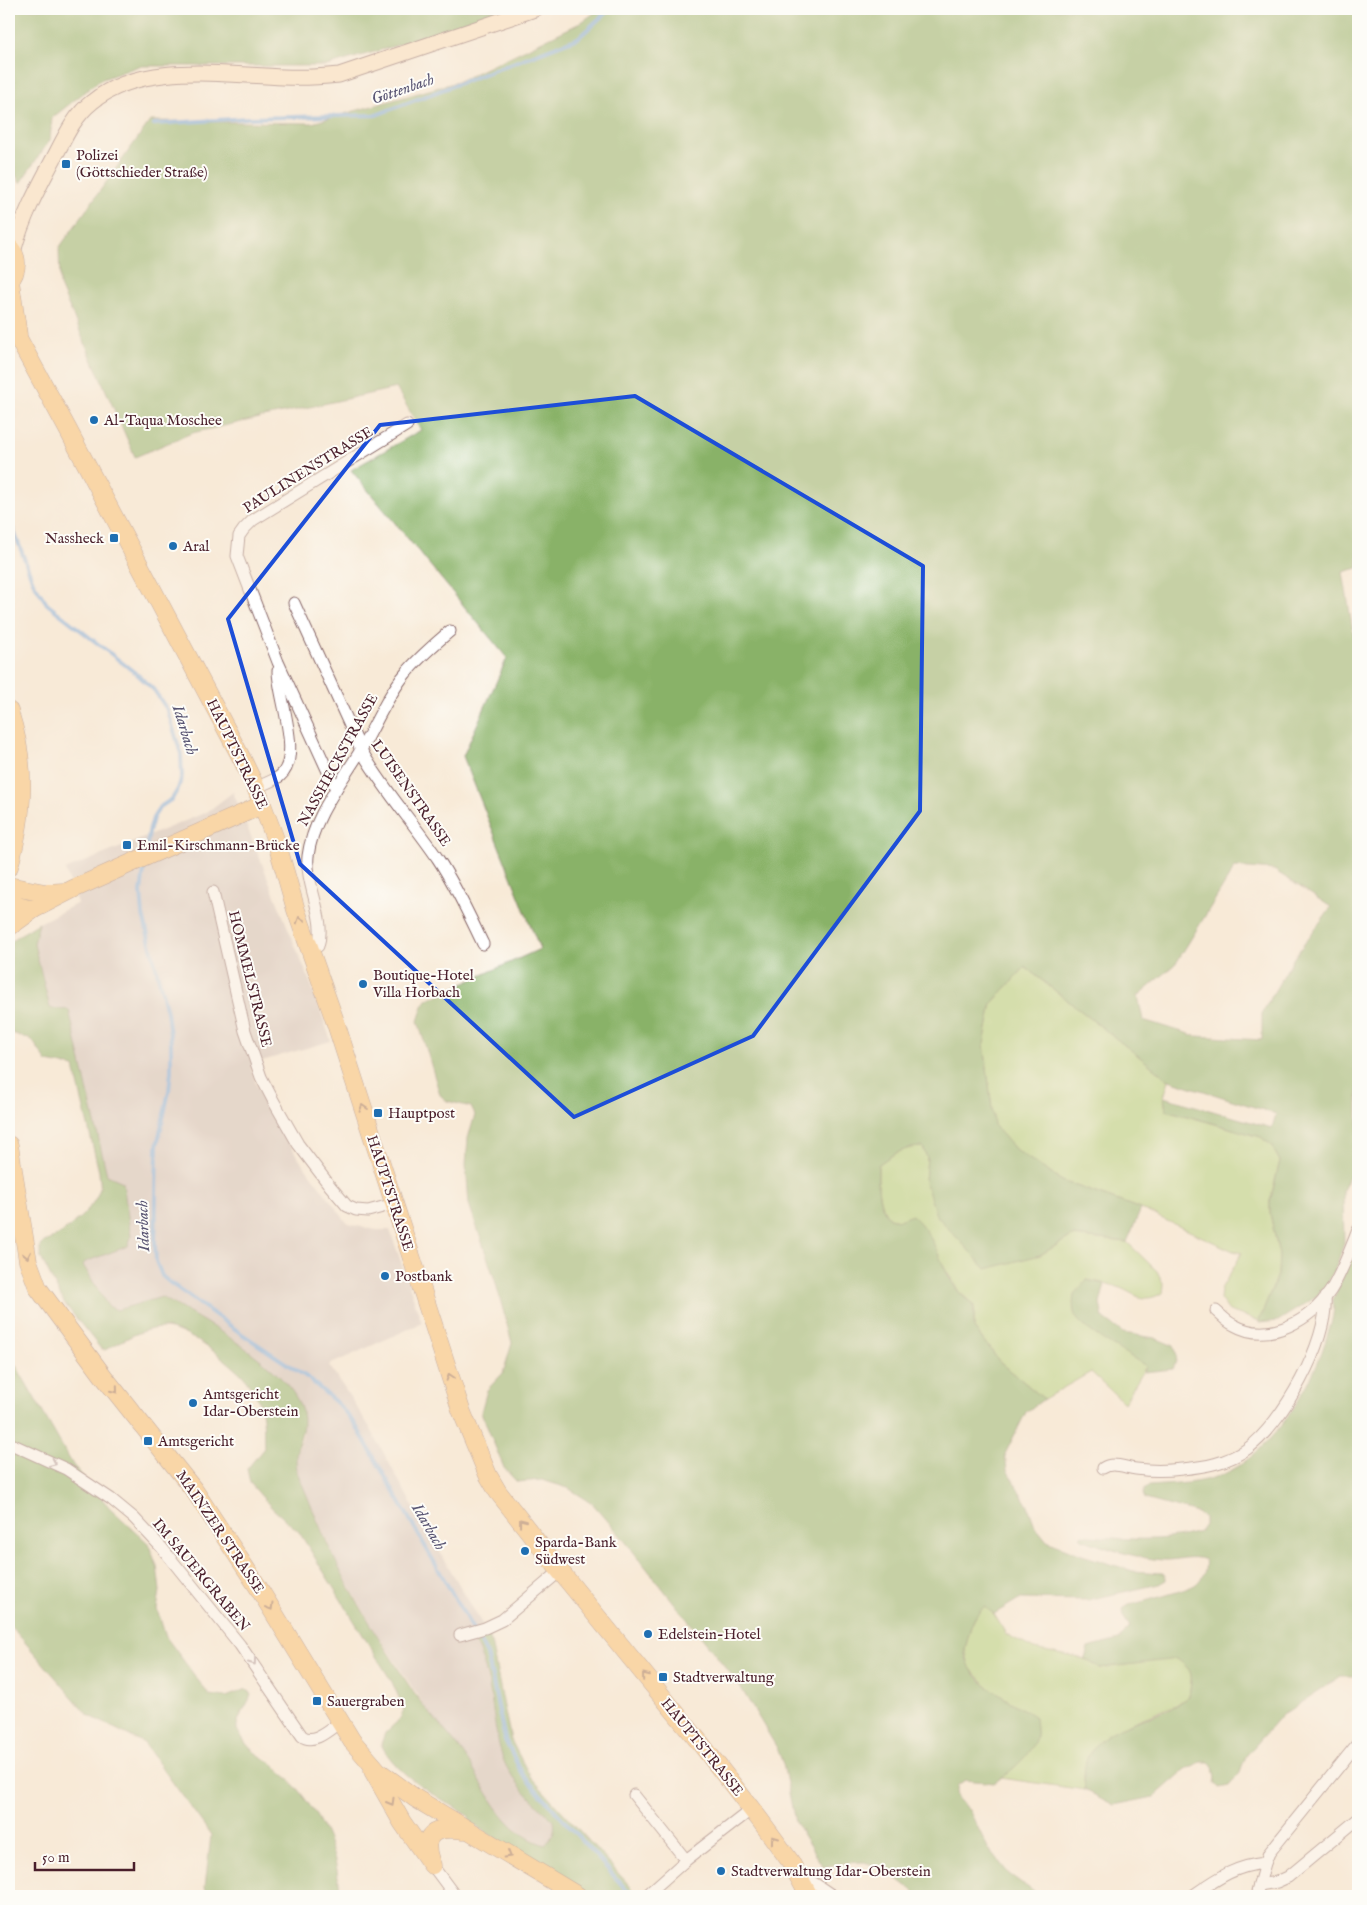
<svg xmlns="http://www.w3.org/2000/svg" width="1367" height="1905" font-family="'IM FELL English',serif">
  <style>
    .industrial { fill: #cfc0ba }
    .green { fill: #acd078; stroke: #7b7852 }
    .forest { fill: #89b268; stroke: #6a684a; fill-rule: evenodd }
    .lines { fill: none; stroke-linecap: round; stroke-linejoin: round }
    .stream { stroke: #70a6de; stroke-width: 4 }
    .street-casing { stroke: #876667; stroke-width: 13 }
    .secondary-casing { stroke: #876667; stroke-width: 17 }
    .primary-casing { stroke: #876667; stroke-width: 19 }
    .street { stroke: #fff; stroke-width: 11 }
    .secondary { stroke: #fde5c5; stroke-width: 15 }
    .primary { stroke: #fabe6d; stroke-width: 18 }
    .oneway { stroke: #996749 }
    .oneway2 { stroke: #ae9aa0 }
    .marked { fill: none; stroke: #1d4ed8; stroke-width: 4; stroke-linejoin: round }
    .poi-dot { fill: #1f6fb2; stroke: #fdfcf7; stroke-width: 2 }
    .labels { text-anchor: middle; dominant-baseline: central; stroke-width: 4; stroke-linejoin: round; paint-order: stroke }
    .poi-label { font-size: 15px; fill: #4a1f2b; stroke: #fdfcf7; text-anchor: start }
    .street-label { font-size: 15px; fill: #4a1f2b; stroke: #fdfcf7 }
    .water-label { font-size: 16px; font-style: italic; fill: #595573; stroke: #fdfcf7 }
  </style>
  <rect width="100%" height="100%" fill="#fdfcf7"/>
  <filter id="ink" filterUnits="userSpaceOnUse"><feTurbulence type="fractalNoise" baseFrequency=".02" numOctaves="2"/><feDisplacementMap in="SourceGraphic" scale="10" xChannelSelector="R" yChannelSelector="G"/><feConvolveMatrix kernelMatrix="1 2 1 2 8 2 1 2 1" color-interpolation-filters="sRGB"/></filter>
  <filter id="wash" filterUnits="userSpaceOnUse"><feTurbulence type="fractalNoise" baseFrequency=".0096" numOctaves="4" result="noise"/><feDisplacementMap in="SourceGraphic" scale="20" xChannelSelector="R" yChannelSelector="G"/><feGaussianBlur stdDeviation="1.12" result="paint"/><feColorMatrix in="noise" values="0 0 0 0 0 0 0 0 0 0 0 0 0 0 0 0 0 1.4 0 .05"/><feComposite in="paint" operator="in"/></filter>
  <g filter="url(#wash)">
    <rect width="100%" height="100%" fill="#f8ead7"/>
    <polygon class="industrial" points="233,792 314,992 331,1041 262,1061 263,1065 251,1068 256,1084 297,1156 348,1224 376,1230 390,1230 422,1323 329,1365 369,1426 406,1494 488,1634 473,1640 482,1654 496,1732 503,1761 521,1788 554,1821 556,1828 551,1839 545,1845 532,1841 506,1821 481,1785 468,1760 429,1713 374,1629 338,1565 297,1472 296,1456 303,1434 302,1412 290,1388 233,1339 163,1297 117,1310 109,1306 83,1265 123,1182 107,1175 57,1009 50,1008 34,944 39,923 78,903 65,870 207,812"/>
    <g class="green">
      <polygon points="1025,967 1169,1080 1164,1097 1166,1110 1261,1137 1271,1145 1280,1161 1270,1201 1270,1213 1279,1255 1278,1275 1259,1321 1229,1311 1220,1299 1221,1289 1242,1253 1233,1251 1141,1209 1062,1181 1016,1150 994,1126 984,1044 992,1003"/>
      <path d="M908,1147H923L927,1158L925,1181L1040,1255L1072,1236L1127,1242L1157,1271L1164,1285L1163,1293C1140,1305 1136,1293 1115,1286C1106,1283 1096,1282 1087,1280L1099,1336L1146,1366L1124,1403L1091,1372L1044,1399L999,1361L974,1328V1305L959,1292L948,1273L899,1220L889,1218C876,1202 878,1184 878,1165L891,1155Z"/>
      <path d="M985,1607L994,1614L1006,1634L1034,1649L1085,1659L1100,1668L1177,1658C1195,1672 1192,1675 1189,1696L1176,1705L1126,1725L1084,1776L1085,1790L1000,1778L1017,1765L1035,1717L991,1690L969,1667L965,1649L971,1626L978,1612Z"/>
    </g>
    <g class="forest">
      <polygon points="9,9 503,9 405,43 326,66 139,66 100,80 52,118 50,140 20,183 9,162"/>
      <path d="M600,9H1358V568L1343,572L1358,662V1159L1343,1190L1344,1243L1337,1264L1327,1285L1316,1297L1278,1321L1259,1323V1321L1278,1275L1279,1255L1270,1213V1202L1280,1161L1271,1145L1261,1137L1166,1110L1164,1097L1272,1128L1276,1114L1169,1080L1025,967L992,1003L984,1044L994,1125L1016,1150L1062,1181L1141,1209L1127,1242L1072,1236L1040,1255L986,1269L936,1215L925,1181L927,1158L923,1147C905,1147 892,1154 878,1165C878,1184 876,1202 889,1218L899,1220L912,1215C938,1238 939,1267 959,1292C963,1297 969,1301 974,1305V1328L999,1361L1044,1399L1026,1412L1005,1454L1007,1470L1028,1506L1035,1526L1047,1541L1082,1555L1133,1571L1163,1573L1166,1577V1580L1159,1584L1088,1600L1019,1599L994,1614L985,1607C976,1613 972,1622 969,1633C968,1638 966,1644 965,1648C963,1681 1013,1701 1035,1717C1035,1723 1037,1731 1036,1737C1030,1757 1010,1772 994,1783L965,1780L958,1785L956,1794L958,1800L969,1810L988,1848L1009,1874L1040,1896H920L883,1868L864,1862L844,1863L823,1867L795,1822L783,1764L777,1748L738,1683L620,1535L592,1503L568,1488L542,1480L517,1482L504,1468L481,1412L487,1390L503,1373L512,1343L495,1280L469,1204L466,1165L468,1138L475,1115L471,1107L447,1101L440,1095L418,1021L423,1006L427,1000L540,949L463,756L507,658L351,470L421,430L396,388L192,433L135,457L60,286L59,248L150,121L312,123L457,82L580,23ZM1235,867L1274,870L1331,907L1293,959L1262,1013V1040L1196,1036L1143,1020L1138,996L1175,965Z"/>
      <path d="M39,923L34,944L50,1008L69,1010L107,1175L123,1182L131,1237L128,1246L85,1262L83,1265L108,1306L117,1310L162,1297C200,1320 292,1367 302,1412C306,1431 297,1441 296,1457C296,1462 297,1468 297,1472C311,1504 323,1536 338,1566C361,1610 387,1652 414,1693C431,1717 453,1737 468,1761C489,1794 505,1833 545,1845C552,1838 556,1831 554,1821C538,1805 511,1781 503,1759C490,1721 494,1674 473,1640L488,1634L490,1638L511,1740L530,1776L639,1896H593L470,1823L469,1816C438,1796 397,1777 381,1744L385,1733L400,1719L404,1709L392,1682L299,1532L272,1508L250,1483L247,1469L264,1448C263,1434 265,1415 259,1402C256,1394 249,1383 243,1376C228,1360 184,1327 162,1328C141,1328 123,1341 105,1350L101,1349L64,1303L40,1256V1248L44,1242C63,1235 95,1209 100,1188C101,1183 99,1177 99,1172L74,1067L47,1062L32,1040L9,1032V944L18,936Z"/>
      <path d="M1358,1242V1676H1341L1282,1715L1246,1756L1240,1773L1229,1786L1219,1788L1215,1783C1217,1775 1215,1767 1209,1762H1201L1186,1769L1154,1797L1114,1805L1085,1790C1084,1780 1083,1766 1088,1756C1105,1723 1148,1722 1177,1705C1181,1702 1185,1699 1189,1696C1192,1675 1195,1672 1177,1659L1100,1668L1085,1659L1088,1648L1119,1640L1130,1627L1124,1618L1123,1609L1129,1605C1141,1602 1189,1590 1196,1584C1203,1578 1207,1569 1205,1560C1191,1554 1178,1561 1163,1560C1135,1558 1108,1549 1082,1539L1080,1537L1082,1535C1120,1539 1162,1543 1199,1532L1204,1525V1518L1197,1513L1145,1499L1143,1494L1145,1489L1149,1486C1174,1484 1200,1484 1224,1474C1274,1451 1314,1384 1328,1333C1332,1321 1335,1312 1333,1300Z"/>
      <path d="M1087,1280L1105,1284L1100,1304L1103,1318L1123,1333L1155,1338L1174,1346C1178,1355 1177,1360 1173,1369L1144,1372L1146,1366C1129,1355 1091,1335 1078,1320C1072,1313 1073,1303 1074,1294Z"/>
      <path d="M9,1359L14,1362L73,1465L110,1508L148,1543L157,1566L160,1591L157,1609L166,1637L209,1695L226,1697L247,1689L251,1695C248,1705 235,1720 237,1729C238,1733 242,1737 243,1739C253,1755 262,1755 275,1766C306,1793 329,1830 337,1870C338,1879 341,1887 339,1896H208L205,1887L211,1835L144,1743L88,1715L9,1624Z"/>
    </g>
    <g class="lines">
      <g class="stream">
        <polyline points="154,124 248,118 376,115 578,38 610,9"/>
        <polyline points="9,518 33,582 47,604 138,675 154,690 168,711 181,754 182,776 178,789 172,799 160,807 153,818 149,832 146,851"/>
        <polyline points="145,863 141,892 143,915 167,1012 171,1043 171,1071 169,1091 157,1146 155,1246 156,1261 162,1276 169,1282 242,1334 308,1378 338,1404 355,1424 487,1654 505,1740 523,1775 632,1896"/>
      </g>
    </g>
  </g>
  <g filter="url(#ink)">
    <g class="lines">
      <defs>
        <g id="street">
          <path d="M294,603L361,750C383,789 413,822 438,859C456,886 469,915 483,944"/>
          <path d="M256,788C263,784 273,781 280,776C303,757 278,696 278,671"/>
          <polyline points="336,789 278,662 237,556 239,536 244,529 253,520 407,425"/>
          <polyline points="213,892 245,1031 261,1077 274,1102 298,1144 330,1186 347,1206 356,1210 368,1211 394,1204"/>
          <path d="M310,951L318,946C327,919 305,885 308,856C313,816 342,782 362,748C375,725 389,693 406,673C419,657 435,644 450,631"/>
          <path d="M1216,1311C1221,1315 1227,1322 1234,1325C1269,1345 1311,1320 1331,1290C1342,1272 1350,1250 1358,1230"/>
          <path d="M9,1443L66,1469L111,1499L134,1518L162,1548L240,1645L302,1736C314,1745 330,1729 340,1722"/>
          <path d="M1103,1468C1106,1466 1109,1465 1113,1465C1121,1465 1128,1468 1136,1469C1151,1471 1166,1471 1182,1469C1204,1467 1228,1463 1247,1449C1282,1424 1329,1341 1325,1297"/>
          <polyline points="460,1635 485,1628 502,1620 560,1571"/>
          <polyline points="634,1795 686,1860"/>
          <polyline points="432,1865 455,1896"/>
          <polyline points="799,1873 833,1896"/>
          <polyline points="1259,1885 1277,1882 1288,1877 1358,1819"/>
          <polyline points="649,1893 686,1860 752,1809"/>
          <path d="M1192,1896C1217,1879 1234,1866 1265,1863"/>
          <polyline points="1256,1896 1265,1863 1269,1853 1358,1743"/>
        </g>
        <path id="secondary" d="M13,252C22,218 38,188 54,158C64,139 74,116 92,102C142,61 223,75 283,77C302,78 320,77 339,75L535,9"/>
        <g id="primary">
          <path d="M9,247C19,257 18,271 9,282"/>
          <polyline points="10,281 18,335"/>
          <polyline points="9,324 18,338 67,428 242,759 256,788 277,844 296,910 335,1021 461,1410 488,1475 498,1492 560,1571 701,1744 760,1820 790,1861 809,1896"/>
          <path d="M9,711C27,766 24,812 9,867"/>
          <polyline points="9,886 45,893 63,892"/>
          <path d="M9,899C15,907 24,909 34,909"/>
          <polyline points="9,927 34,909 73,889 262,805"/>
          <polyline points="9,1145 28,1261 38,1288 104,1377 194,1490 258,1587 352,1741 378,1771 415,1798 578,1896"/>
          <polyline points="373,1771 402,1822 432,1865"/>
          <path d="M430,1860C420,1830 440,1827 464,1830"/>
        </g>
      </defs>
      <use href="#street" class="street-casing"/>
      <use href="#secondary" class="secondary-casing"/>
      <use href="#primary" class="primary-casing"/>
      <use href="#street" class="street"/>
      <use href="#secondary" class="secondary"/>
      <use href="#primary" class="primary"/>
    </g>
    <defs><path id="oneway-chevron" d="M-2-3.5L2.5 0L-2 3.5" fill="none" stroke-width="1.6" stroke-linecap="round" stroke-linejoin="round" transform="scale(1.25)"/></defs>
    <g class="oneway">
      <use href="#oneway-chevron" transform="translate(300 920) rotate(-109)"/>
      <use href="#oneway-chevron" transform="translate(363 1108) rotate(-108)"/>
      <use href="#oneway-chevron" transform="translate(27 1255) rotate(79)"/>
      <use href="#oneway-chevron" transform="translate(450 1377) rotate(-108)"/>
      <use href="#oneway-chevron" transform="translate(115 1390) rotate(51)"/>
      <use href="#oneway-chevron" transform="translate(522 1522) rotate(-128)"/>
      <use href="#oneway-chevron" transform="translate(270 1607) rotate(59)"/>
      <use href="#oneway-chevron" transform="translate(645 1676) rotate(-129)"/>
      <use href="#oneway-chevron" transform="translate(391 1802) rotate(60)"/>
      <use href="#oneway-chevron" transform="translate(774 1839) rotate(-126)"/>
      <use href="#oneway-chevron" transform="translate(508 1855) rotate(30)"/>
    </g>
    <g class="oneway2">
      <use href="#oneway-chevron" transform="translate(53 1463) rotate(25)"/>
      <use href="#oneway-chevron" transform="translate(253 1662) rotate(54)"/>
    </g>
  </g>
  <path d="M0 0H1367V1905H0ZM635,396L923,566L920,811L753,1036L574,1117L300,864L228,619L380,425Z" fill="#f8ead7" fill-opacity=".55" fill-rule="evenodd"/>
  <path class="marked" d="M635,396L923,566L920,811L753,1036L574,1117L300,864L228,619L380,425Z"/>
  <g class="poi-dot">
    <rect x="61" y="159" width="10" height="10" rx="2.5"/>
    <circle cx="94" cy="420" r="5"/>
    <rect x="109" y="533" width="10" height="10" rx="2.5"/>
    <circle cx="173" cy="546" r="5"/>
    <rect x="122" y="840" width="10" height="10" rx="2.5"/>
    <circle cx="363" cy="984" r="5"/>
    <rect x="373" y="1108" width="10" height="10" rx="2.5"/>
    <circle cx="385" cy="1276" r="5"/>
    <circle cx="193" cy="1403" r="5"/>
    <rect x="143" y="1436" width="10" height="10" rx="2.5"/>
    <circle cx="525" cy="1551" r="5"/>
    <circle cx="648" cy="1634" r="5"/>
    <rect x="658" y="1672" width="10" height="10" rx="2.5"/>
    <rect x="312" y="1696" width="10" height="10" rx="2.5"/>
    <circle cx="721" cy="1871" r="5"/>
  </g>
  <g class="labels">
    <g class="poi-label">
      <text x="76" y="155">Polizei<tspan x="76" dy="17">(Göttschieder Straße)</tspan></text>
      <text x="104" y="420">Al-Taqua Moschee</text>
      <text x="104" y="538" text-anchor="end">Nassheck</text>
      <text x="183" y="546">Aral</text>
      <text x="137" y="845">Emil-Kirschmann-Brücke</text>
      <text x="373" y="975">Boutique-Hotel<tspan x="373" dy="17">Villa Horbach</tspan></text>
      <text x="388" y="1113">Hauptpost</text>
      <text x="395" y="1276">Postbank</text>
      <text x="203" y="1394">Amtsgericht<tspan x="203" dy="17">Idar-Oberstein</tspan></text>
      <text x="158" y="1441">Amtsgericht</text>
      <text x="535" y="1542">Sparda-Bank<tspan x="535" dy="17">Südwest</tspan></text>
      <text x="658" y="1634">Edelstein-Hotel</text>
      <text x="673" y="1677">Stadtverwaltung</text>
      <text x="327" y="1701">Sauergraben</text>
      <text x="731" y="1871">Stadtverwaltung Idar-Oberstein</text>
    </g>
    <g class="street-label">
      <text transform="translate(308 470) rotate(-32)">PAULINENSTRASSE</text>
      <text transform="translate(237 754) rotate(64)">HAUPTSTRASSE</text>
      <text transform="translate(338 760) rotate(-61)">NASSHECKSTRASSE</text>
      <text transform="translate(411 793) rotate(55)">LUISENSTRASSE</text>
      <text transform="translate(250 979) rotate(76)">HOMMELSTRASSE</text>
      <text transform="translate(390 1193) rotate(72)">HAUPTSTRASSE</text>
      <text transform="translate(220 1532) rotate(56)">MAINZER STRASSE</text>
      <text transform="translate(201 1575) rotate(50)">IM SAUERGRABEN</text>
      <text transform="translate(702 1747) rotate(51)">HAUPTSTRASSE</text>
    </g>
    <g class="water-label">
      <text transform="translate(403 90) rotate(-19)">Göttenbach</text>
      <text transform="translate(184 730) rotate(73)">Idarbach</text>
      <text transform="translate(144 1226) rotate(-92)">Idarbach</text>
      <text transform="translate(428 1527) rotate(60)">Idarbach</text>
    </g>
  </g>
  <rect width="1367" height="1905" fill="none" stroke="#fdfcf7" stroke-width="30"/>
  <path d="M35 1862v8h99v-8" fill="none" stroke="#4a1f2b" stroke-width="2.5"/>
  <text x="42" y="1862" font-size="15" fill="#4a1f2b" stroke="#fdfcf7" stroke-width="4" paint-order="stroke">50 m</text>
</svg>
